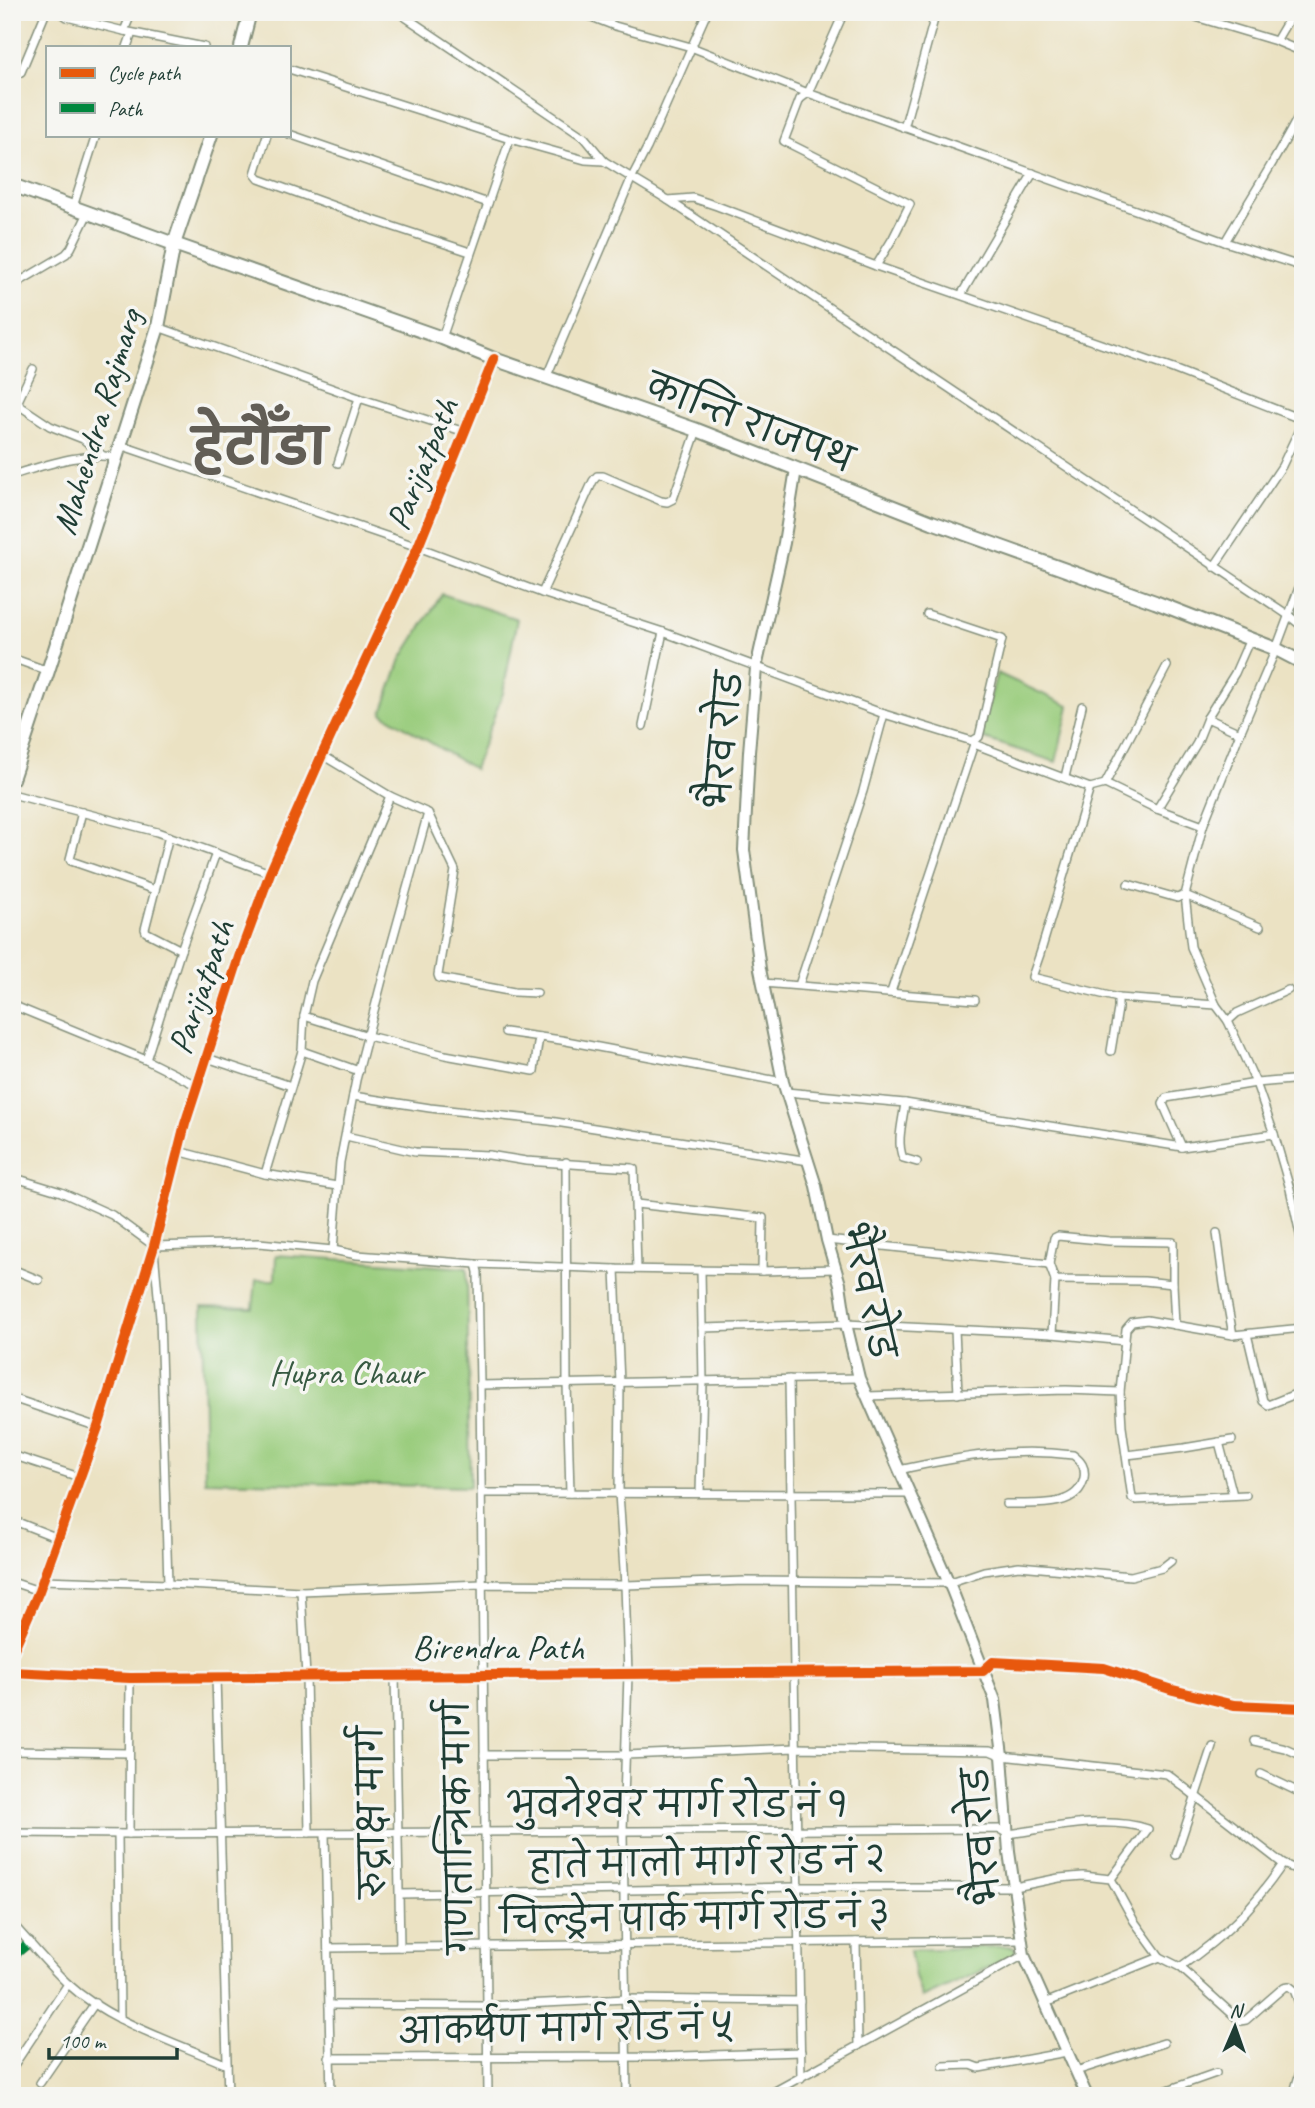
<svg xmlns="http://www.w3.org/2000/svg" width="1315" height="2108" font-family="Caveat,'Playpen Sans Deva',sans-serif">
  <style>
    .green { fill: #99cc7c; stroke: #5c8458; stroke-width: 2 }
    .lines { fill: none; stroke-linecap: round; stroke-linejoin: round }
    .minor-casing { stroke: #85907c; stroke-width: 10 }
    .secondary-casing { stroke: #85907c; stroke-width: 14 }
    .primary-casing { stroke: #85907c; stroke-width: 16 }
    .trunk-casing { stroke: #85907c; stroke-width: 16 }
    .minor { stroke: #fff; stroke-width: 7 }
    .secondary { stroke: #fff; stroke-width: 10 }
    .primary { stroke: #fff; stroke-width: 12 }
    .trunk { stroke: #fff; stroke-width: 12 }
    .quiet { stroke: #00873e; stroke-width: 9; stroke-dasharray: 18 9; stroke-linecap: butt }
    .cycleway-casing { stroke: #f6f6f2; stroke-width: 15 }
    .cycleway { stroke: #e8590c; stroke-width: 10 }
    .labels { text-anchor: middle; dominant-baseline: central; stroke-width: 7; stroke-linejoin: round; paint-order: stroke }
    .street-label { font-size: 35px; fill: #1f3d34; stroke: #f6f6f2 }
    .park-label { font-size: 35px; fill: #375a42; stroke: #f6f6f2 }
    .town-label { font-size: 49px; font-weight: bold; fill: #625e56; stroke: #f6f6f2 }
  </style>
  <rect width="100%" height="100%" fill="#f6f6f2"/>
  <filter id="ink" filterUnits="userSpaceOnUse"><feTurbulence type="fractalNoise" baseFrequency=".0143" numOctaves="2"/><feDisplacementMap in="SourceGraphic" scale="14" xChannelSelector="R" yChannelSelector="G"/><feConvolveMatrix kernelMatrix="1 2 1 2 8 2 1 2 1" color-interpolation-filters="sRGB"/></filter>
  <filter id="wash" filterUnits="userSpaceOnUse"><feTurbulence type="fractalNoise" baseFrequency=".00686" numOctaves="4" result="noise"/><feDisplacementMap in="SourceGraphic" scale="28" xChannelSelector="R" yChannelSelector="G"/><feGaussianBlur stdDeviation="1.57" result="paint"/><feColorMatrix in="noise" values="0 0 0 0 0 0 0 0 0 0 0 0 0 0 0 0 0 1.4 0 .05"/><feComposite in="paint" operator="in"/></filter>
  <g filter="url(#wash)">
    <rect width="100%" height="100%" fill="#ebe2c3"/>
    <g class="green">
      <polygon points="442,594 517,619 503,693 474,769 382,713 401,659"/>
      <polygon points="997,673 1069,706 1056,762 979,737"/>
      <polygon points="276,1255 467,1268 470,1487 205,1481 202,1307 253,1308 256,1280 275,1280"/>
      <polygon points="1013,1946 1018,1954 922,1998 915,1976 910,1950"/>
    </g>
  </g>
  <g filter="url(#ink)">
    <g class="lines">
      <defs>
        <g id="minor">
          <polyline points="60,12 67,17 124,31 204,47"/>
          <polyline points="398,12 585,138 604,161"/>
          <polyline points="579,12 615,26 691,47 808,93 1225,242 1303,267"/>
          <polyline points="844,12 808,93 800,99 784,141 910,204 893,238 876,266"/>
          <polyline points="1179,12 1276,41 1303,52"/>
          <polyline points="124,31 132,12"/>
          <polyline points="1276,41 1293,12"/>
          <polyline points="127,47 132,33"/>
          <polyline points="289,69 510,139 585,160 604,161 668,200 693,198 717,206 876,266 1173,369 1303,420"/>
          <polyline points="12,73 16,75 21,72 46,12"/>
          <polyline points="904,128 936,12"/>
          <polyline points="289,134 488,203"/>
          <polyline points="267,135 255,174 259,179 364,217 470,252"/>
          <polyline points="668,200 1288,615 1303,627"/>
          <polyline points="73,207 96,135"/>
          <path d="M1225,242C1251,197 1280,154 1303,107"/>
          <polyline points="12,286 66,254 71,248 88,213"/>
          <polyline points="961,295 1033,173"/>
          <polyline points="158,327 359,398 465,432"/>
          <polyline points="442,338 510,139"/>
          <polyline points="33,369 18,401 20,406 50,426 83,439 102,455"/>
          <polyline points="546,378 632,177 647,148 707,12"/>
          <polyline points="120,445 418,547 542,593 663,632 884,714 972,741 974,744 1090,788 1105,784 1157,809 1203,826"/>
          <polyline points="338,463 359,398"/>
          <path d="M12,475C47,465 80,452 116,457"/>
          <polyline points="1214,567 1282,466 1303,421"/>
          <polyline points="1303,577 1276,649 1240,733 1203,826 1185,895 1191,947 1216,1005 1228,1021 1256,1083 1274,1134 1290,1189 1303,1248"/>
          <polyline points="542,593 593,481 597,476 603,476 661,501 667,502 673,499 697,430"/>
          <polyline points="927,614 1002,639 979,737 972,741"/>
          <polyline points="12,658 48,671"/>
          <polyline points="1207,718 1240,733"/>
          <polyline points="643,726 663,632"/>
          <polyline points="322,755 390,796 428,813 455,870 438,975 439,978 514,992 537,993"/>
          <polyline points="1065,777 1082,706"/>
          <polyline points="1105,784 1167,666"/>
          <polyline points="1090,788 1040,954 1032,977 1118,998 1216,1005"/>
          <polyline points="12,794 157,832 270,873"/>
          <polyline points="1157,809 1197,743 1207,718 1235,673 1250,639"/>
          <polyline points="82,812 70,859 71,861 155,890"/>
          <polyline points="169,836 145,929 146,932 181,950"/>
          <polyline points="1128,884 1177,898 1185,895 1260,927"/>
          <polyline points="763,983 975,1000"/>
          <polyline points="799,985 863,791 884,714"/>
          <polyline points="891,992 974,744"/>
          <polyline points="12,1005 146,1060 198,1086"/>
          <polyline points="304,1016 368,1036 445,1055 534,1071 539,1037"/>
          <polyline points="1228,1021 1237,1013 1288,990"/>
          <polyline points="505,1032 561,1040 783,1082"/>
          <polyline points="302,1051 359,1071"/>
          <polyline points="1111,1051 1118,1009 1118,998"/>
          <polyline points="207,1058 291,1086"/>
          <polyline points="146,1060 181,950 216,853"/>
          <polyline points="786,1092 905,1103 1182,1147 1274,1134"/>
          <polyline points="353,1096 430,1108 549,1121 809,1161"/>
          <path d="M905,1103C903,1120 896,1142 903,1158L917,1162"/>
          <polyline points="346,1136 415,1152 489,1155 526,1161 632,1168 634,1169 637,1269"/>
          <polyline points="1182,1147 1163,1104 1166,1098 1256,1083 1303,1079"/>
          <polyline points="178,1151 265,1174 337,1186"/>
          <polyline points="566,1162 567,1384 570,1493"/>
          <polyline points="265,1174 302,1051 304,1016 312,981 390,796"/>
          <polyline points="12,1177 61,1192 112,1215 154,1246 259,1243 333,1250 357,1255 476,1264 615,1269 762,1271 835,1269"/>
          <polyline points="636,1204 763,1218 762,1271"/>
          <polyline points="1217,1233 1224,1285 1233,1335"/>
          <polyline points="827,1240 1049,1264 1054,1238 1058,1236 1109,1241 1173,1242 1173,1284"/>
          <polyline points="154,1250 160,1318 168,1584"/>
          <polyline points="333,1250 340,1162 356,1080 389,953 428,813"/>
          <polyline points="476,1264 478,1272 480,1385 488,2096"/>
          <polyline points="1049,1264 1055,1280 1144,1281 1173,1284 1175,1325 1233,1335 1303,1328"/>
          <polyline points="12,1269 39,1280"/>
          <polyline points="615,1269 620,1383 619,1493 625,1585 628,1674 623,1832 627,2096"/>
          <polyline points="1175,1325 1147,1320 1132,1322 1126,1329 1120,1392 1122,1427 1132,1498 1135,1500 1246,1495"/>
          <polyline points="702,1328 846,1324 1052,1334 1125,1341"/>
          <polyline points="955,1330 958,1394"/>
          <polyline points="1052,1334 1055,1280"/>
          <polyline points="1247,1334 1263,1401 1268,1405 1303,1391"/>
          <polyline points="789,1379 801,2078"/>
          <polyline points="480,1385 859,1378"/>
          <polyline points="867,1396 1066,1390 1120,1392"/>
          <polyline points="12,1398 98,1427"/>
          <polyline points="1219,1442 1233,1495"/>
          <polyline points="12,1455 79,1477"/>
          <polyline points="1127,1455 1184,1448 1232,1440"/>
          <path d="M899,1470C957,1457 1013,1447 1073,1455C1081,1461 1086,1467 1084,1478C1078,1510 1030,1503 1006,1504"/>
          <polyline points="481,1493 909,1494"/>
          <polyline points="700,1493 703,1382 701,1270"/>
          <polyline points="12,1520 58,1538"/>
          <polyline points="43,1580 168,1584 301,1591 482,1584 625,1585 745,1581 948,1583 984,1571 1019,1566 1131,1576 1162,1568 1171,1561"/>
          <polyline points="12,1582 39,1591"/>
          <polyline points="301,1591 306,1676 309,1833"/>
          <polyline points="12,1653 39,1591 98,1427 154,1246 185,1124 239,957 270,873 322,755 418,547 494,359"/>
          <polyline points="12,1672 130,1678 983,1671 993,1662 1104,1668 1173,1690 1234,1705 1303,1708"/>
          <polyline points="395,1675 400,1947"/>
          <polyline points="216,1677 228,2096"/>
          <polyline points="1254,1741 1285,1748 1303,1756"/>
          <polyline points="12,1751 129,1753"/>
          <polyline points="484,1755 626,1755 795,1748 990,1751 1002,1756 1167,1774 1283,1864 1303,1872"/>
          <polyline points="1261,1774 1303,1794"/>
          <path d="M12,1833L129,1834L999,1829L1008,1834C1051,1828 1106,1815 1148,1829L1111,1879"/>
          <polyline points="325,1833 331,2096"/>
          <polyline points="118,1834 120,2019"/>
          <polyline points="129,1834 130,1678"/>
          <polyline points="1176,1855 1212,1746"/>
          <polyline points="12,1860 15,1833"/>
          <polyline points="400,1894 798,1887 1015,1887 1059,1878 1083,1876 1111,1879 1134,1921 1160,1957"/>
          <path d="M12,1923C30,1943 48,1965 67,1983C109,2022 175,2042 227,2065"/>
          <polyline points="856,1942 858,2046"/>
          <polyline points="328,1948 1020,1940"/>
          <polyline points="12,1957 30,1942"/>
          <path d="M1180,1967C1226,1935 1251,1910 1283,1864"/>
          <polyline points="1045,2003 1160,1957 1180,1967 1240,2021 1246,2020 1284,1987 1289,1986 1294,1990 1303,2013"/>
          <polyline points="329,2005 487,2006 626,1999 800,2001"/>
          <polyline points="329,2058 655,2057 801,2052"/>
          <polyline points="943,2066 971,2065 979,2068 1067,2052"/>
          <polyline points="12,2068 68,1984"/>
          <polyline points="1076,2071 1164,2043"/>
          <polyline points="40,2083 95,2003"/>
          <polyline points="766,2096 1024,1955"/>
          <polyline points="1151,2096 1216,2073"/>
          <polyline points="1293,2096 1303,2062"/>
        </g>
        <polyline id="secondary" points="796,469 784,543 756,668 749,752 744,850 760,969 783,1082 816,1186 827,1240 840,1284 846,1324 859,1378 952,1590 995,1700 1002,1756 1009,1852 1024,1955 1087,2096"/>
        <g id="primary">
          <polyline points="241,47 250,12"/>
          <polyline points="211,135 174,244 442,338 494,359 697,430 932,522 1155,602 1250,639 1276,649 1303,663"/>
        </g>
        <polyline id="trunk" points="12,185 174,244 158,327 48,671 12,779"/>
      </defs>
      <use href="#minor" class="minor-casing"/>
      <use href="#secondary" class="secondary-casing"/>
      <use href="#primary" class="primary-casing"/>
      <use href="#trunk" class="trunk-casing"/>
      <use href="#minor" class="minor"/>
      <use href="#secondary" class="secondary"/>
      <use href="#primary" class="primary"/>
      <use href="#trunk" class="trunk"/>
      <polyline class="quiet" points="12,1957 30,1942"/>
      <defs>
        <g id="cycleway">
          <polyline points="12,1653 39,1591 98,1427 154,1246 185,1124 239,957 270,873 322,755 418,547 494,359"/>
          <polyline points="12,1672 130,1678 983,1671 993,1662 1104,1668 1173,1690 1234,1705 1303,1708"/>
        </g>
      </defs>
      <use href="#cycleway" class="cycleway-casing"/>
      <use href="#cycleway" class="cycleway"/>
    </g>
  </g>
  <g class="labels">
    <g class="street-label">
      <text transform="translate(97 422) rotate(-73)">Mahendra Rajmarg</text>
      <text transform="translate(750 423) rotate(21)">कान्ति राजपथ</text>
      <text transform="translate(422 464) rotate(-68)">Parijatpath</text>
      <text transform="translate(724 740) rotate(-85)">भैरव रोड</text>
      <text transform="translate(201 987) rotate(-71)">Parijatpath</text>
      <text transform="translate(868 1291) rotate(77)">भैरव रोड</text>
      <text x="498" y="1647">Birendra Path</text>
      <text x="678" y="1805">भुवनेश्वर मार्ग रोड नं १</text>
      <text transform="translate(372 1812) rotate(-91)">रुद्राक्ष मार्ग</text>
      <text transform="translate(459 1827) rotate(-91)">गणतान्त्रिक मार्ग</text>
      <text transform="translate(982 1836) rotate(-96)">भैरव रोड</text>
      <text transform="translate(707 1863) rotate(-1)">हाते मालो मार्ग रोड नं २</text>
      <text transform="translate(695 1918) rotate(-1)">चिल्ड्रेन पार्क मार्ग रोड नं ३</text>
      <text transform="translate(565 2029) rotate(-1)">आकर्षण मार्ग रोड नं ५</text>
    </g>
    <g class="park-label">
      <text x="346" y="1372">Hupra Chaur</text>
    </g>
    <g class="town-label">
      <text x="260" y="448">हेटौँडा</text>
    </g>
  </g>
  <rect width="1315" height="2108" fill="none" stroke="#f6f6f2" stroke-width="42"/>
  <rect x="46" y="46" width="245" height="91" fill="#f6f6f2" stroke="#a0aca6" stroke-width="2"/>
  <rect x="60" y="68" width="35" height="10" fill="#e8590c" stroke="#a0aca6" stroke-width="2"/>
  <text x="108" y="80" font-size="21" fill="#1f3d34">Cycle path</text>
  <rect x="60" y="103" width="35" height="10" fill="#00873e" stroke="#a0aca6" stroke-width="2"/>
  <text x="108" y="116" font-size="21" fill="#1f3d34">Path</text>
  <g transform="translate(1235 2027) rotate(2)" stroke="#f6f6f2" stroke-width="5" paint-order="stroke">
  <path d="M0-5L12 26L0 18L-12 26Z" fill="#1f3d34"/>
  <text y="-10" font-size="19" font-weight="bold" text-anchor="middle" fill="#1f3d34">N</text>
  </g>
  <path d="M49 2048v10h128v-10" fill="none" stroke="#1f3d34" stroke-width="3.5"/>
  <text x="60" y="2048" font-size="21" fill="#1f3d34" stroke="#f6f6f2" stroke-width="5" paint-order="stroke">100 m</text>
</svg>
